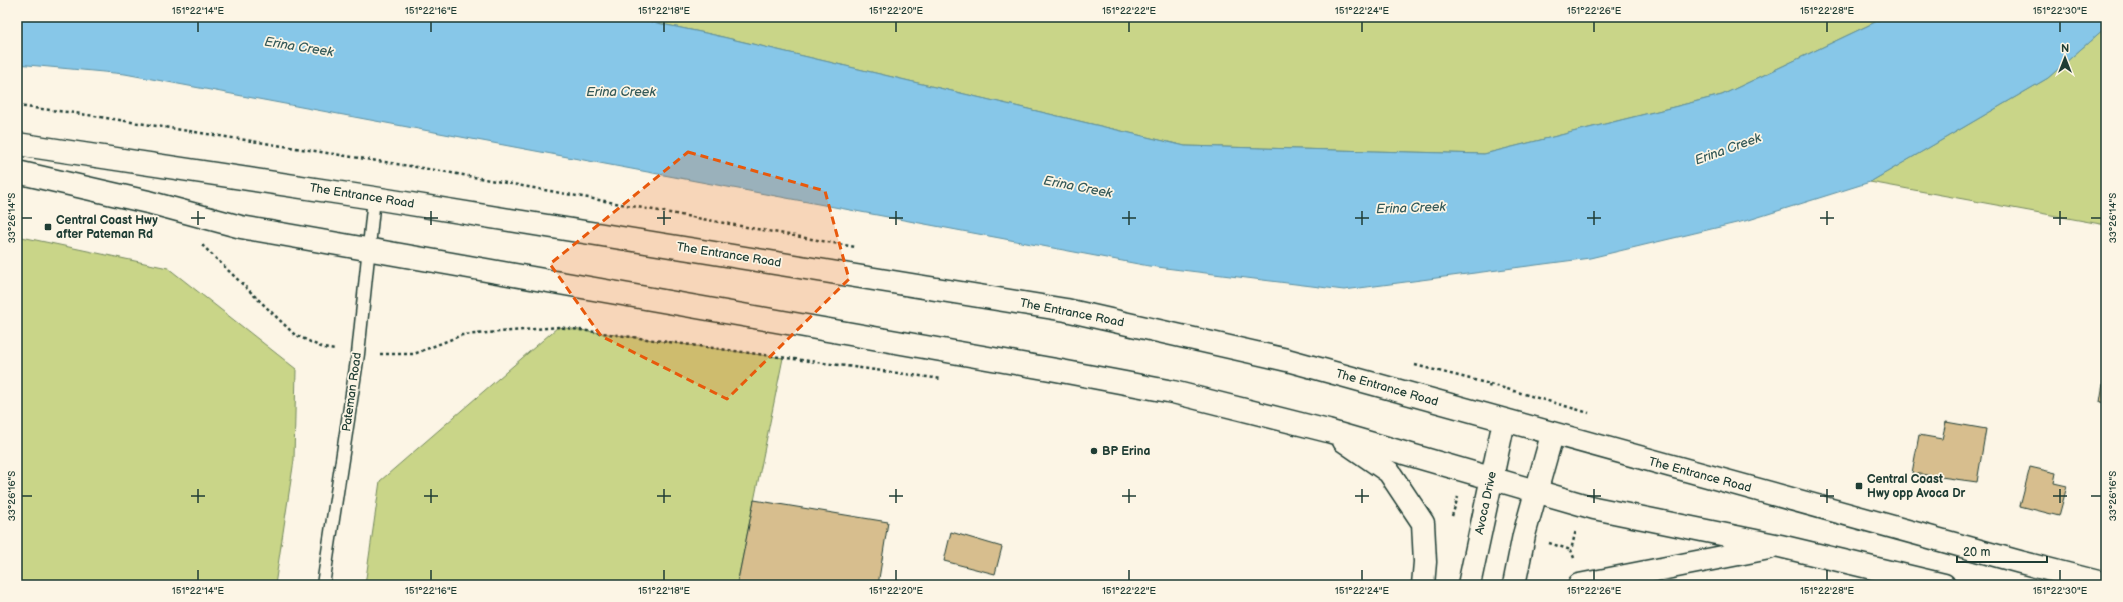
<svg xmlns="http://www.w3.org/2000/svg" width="2123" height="602" font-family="'Balsamiq Sans',sans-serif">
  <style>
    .green { fill: #c9d588; stroke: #74895e }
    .water { fill: #87c7e8; stroke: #5d90a0 }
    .building { fill: #d7be8e; stroke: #1f3d34 }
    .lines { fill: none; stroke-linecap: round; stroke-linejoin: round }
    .service-casing { stroke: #1f3d34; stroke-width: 15 }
    .secondary-casing { stroke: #1f3d34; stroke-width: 25 }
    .trunk-casing { stroke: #1f3d34; stroke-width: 25 }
    .path { stroke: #1f3d34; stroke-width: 2.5; stroke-dasharray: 3 3; stroke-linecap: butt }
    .service { stroke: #fcf5e5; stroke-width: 12 }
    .secondary { stroke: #fcf5e5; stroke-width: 22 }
    .trunk { stroke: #fcf5e5; stroke-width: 22 }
    .marked { fill: #e8590c; fill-opacity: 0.2; stroke: #e8590c; stroke-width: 3; stroke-dasharray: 8 5; stroke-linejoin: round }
    .ticks { fill: none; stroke: #1f3d34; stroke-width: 1.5 }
    .poi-dot { fill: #1f3d34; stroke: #fcf5e5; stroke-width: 1.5 }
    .labels { text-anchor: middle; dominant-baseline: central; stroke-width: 3.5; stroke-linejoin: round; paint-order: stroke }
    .street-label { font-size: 12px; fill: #1f3d34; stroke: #fcf5e5 }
    .poi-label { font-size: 12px; font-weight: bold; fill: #1f3d34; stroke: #fcf5e5; text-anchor: start }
    .water-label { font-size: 13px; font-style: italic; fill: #345958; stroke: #fcf5e5 }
    .neatline { fill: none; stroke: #1f3d34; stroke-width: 1.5 }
    .ticks-label { font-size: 10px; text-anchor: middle; fill: #1f3d34 }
  </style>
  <rect width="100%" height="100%" fill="#fcf5e5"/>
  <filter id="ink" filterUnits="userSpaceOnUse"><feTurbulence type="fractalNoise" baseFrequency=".025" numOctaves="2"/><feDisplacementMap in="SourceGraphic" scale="8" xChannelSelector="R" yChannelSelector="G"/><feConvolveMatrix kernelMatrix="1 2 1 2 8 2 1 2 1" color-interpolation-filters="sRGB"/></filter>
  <g filter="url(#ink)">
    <g class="green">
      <polygon points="628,17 1886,17 1722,95 1484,154 1185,146 710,34"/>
      <polygon points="2106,27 2106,225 1870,182 2048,78"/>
      <polygon points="17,236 168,268 296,369 294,460 275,585 17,585"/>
      <polygon points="558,327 783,358 737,585 365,585 380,481"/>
    </g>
    <polygon class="water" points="17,17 628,17 710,34 1185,146 1484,154 1722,95 1886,17 2106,17 2106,27 2048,78 1870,182 1749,220 1590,258 1344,290 1149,266 125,74 17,64"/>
    <g class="building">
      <polygon points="2106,365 2106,403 2100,402"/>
      <polygon points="1946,422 1986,429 1977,482 1912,473 1919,435 1942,439"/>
      <polygon points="2030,467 2056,473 2054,483 2067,486 2059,516 2020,506"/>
      <polygon points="754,500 888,522 878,585 737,585"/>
      <polygon points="951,532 1002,547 995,574 944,561"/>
    </g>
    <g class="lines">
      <defs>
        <polyline id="service" points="323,585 358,354 374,198"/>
        <g id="secondary">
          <polyline points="1469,585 1504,421"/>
          <polyline points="1514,585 1524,535 1552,435"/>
        </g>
        <g id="trunk">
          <polyline points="17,144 374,198 1066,310 1287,360 2020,562 2106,584"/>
          <polyline points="17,172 148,202 241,227 1056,370 1173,392 1328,431 1594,508 1780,546 1944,585"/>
          <polyline points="1344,441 1389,472 1423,523 1425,562 1423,585"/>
          <polyline points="1579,585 1769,548"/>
        </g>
      </defs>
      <use href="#service" class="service-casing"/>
      <use href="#secondary" class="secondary-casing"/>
      <use href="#trunk" class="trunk-casing"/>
      <g class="path">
        <polyline points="17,106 75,113 441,171 855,247"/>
        <polyline points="202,245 294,334 323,348 336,350"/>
        <polyline points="380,354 414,354 462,335 558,327 942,379"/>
        <polyline points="1415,365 1490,384 1489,388"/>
        <polyline points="1490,384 1589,413"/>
        <polyline points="1452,516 1458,497"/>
        <polyline points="1549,543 1571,550"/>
        <polyline points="1574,558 1571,550 1576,530"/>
        <polyline points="1779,585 1787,585"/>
      </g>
      <use href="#service" class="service"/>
      <use href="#secondary" class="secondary"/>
      <use href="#trunk" class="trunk"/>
    </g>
  </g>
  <path class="marked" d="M688,152L825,191L849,279L727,399L601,336L550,264Z"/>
  <path class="ticks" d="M198,22V32M431,22V32M664,22V32M896,22V32M1129,22V32M1362,22V32M1594,22V32M1827,22V32M2060,22V32M198,211V225M431,211V225M664,211V225M896,211V225M1129,211V225M1362,211V225M1594,211V225M1827,211V225M2060,211V225M22,218H32M191,218H205M424,218H438M657,218H671M889,218H903M1122,218H1136M1355,218H1369M1587,218H1601M1820,218H1834M2053,218H2067M2091,218H2101M198,489V503M431,489V503M664,489V503M896,489V503M1129,489V503M1362,489V503M1594,489V503M1827,489V503M2060,489V503M22,496H32M191,496H205M424,496H438M657,496H671M889,496H903M1122,496H1136M1355,496H1369M1587,496H1601M1820,496H1834M2053,496H2067M2091,496H2101M198,570V580M431,570V580M664,570V580M896,570V580M1129,570V580M1362,570V580M1594,570V580M1827,570V580M2060,570V580"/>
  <g class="poi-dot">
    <rect x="44" y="223" width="8" height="8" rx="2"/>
    <circle cx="1094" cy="451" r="4"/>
    <rect x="1855" y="482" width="8" height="8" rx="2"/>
  </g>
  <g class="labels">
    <g class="street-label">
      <text transform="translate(362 196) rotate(9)">The Entrance Road</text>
      <text transform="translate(729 255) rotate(9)">The Entrance Road</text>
      <text transform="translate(1072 313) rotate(11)">The Entrance Road</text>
      <text transform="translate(1387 388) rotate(16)">The Entrance Road</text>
      <text transform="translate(352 392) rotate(-82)">Pateman Road</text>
      <text transform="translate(1700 475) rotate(15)">The Entrance Road</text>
      <text transform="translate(1486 503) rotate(-78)">Avoca Drive</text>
    </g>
    <g class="poi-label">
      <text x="56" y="220">Central Coast Hwy<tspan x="56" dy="14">after Pateman Rd</tspan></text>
      <text x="1102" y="451">BP Erina</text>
      <text x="1867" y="479">Central Coast<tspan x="1867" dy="14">Hwy opp Avoca Dr</tspan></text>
    </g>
    <g class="water-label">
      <text transform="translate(299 47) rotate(9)">Erina Creek</text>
      <text x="621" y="92">Erina Creek</text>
      <text transform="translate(1728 149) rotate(-20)">Erina Creek</text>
      <text transform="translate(1078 187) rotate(11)">Erina Creek</text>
      <text transform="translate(1411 208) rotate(-2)">Erina Creek</text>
    </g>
  </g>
  <rect width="2123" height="602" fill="none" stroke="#fcf5e5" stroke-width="44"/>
  <g transform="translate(2065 58)" stroke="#fcf5e5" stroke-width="3" paint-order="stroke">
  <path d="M0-3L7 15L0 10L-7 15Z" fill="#1f3d34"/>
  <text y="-6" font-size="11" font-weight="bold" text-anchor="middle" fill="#1f3d34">N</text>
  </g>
  <path d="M1957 556v6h90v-6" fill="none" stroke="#1f3d34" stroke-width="2"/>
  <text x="1963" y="556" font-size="12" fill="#1f3d34" stroke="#fcf5e5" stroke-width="3" paint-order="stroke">20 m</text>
  <rect x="22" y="22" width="2079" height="558" class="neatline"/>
  <g class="ticks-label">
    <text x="198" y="14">151°22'14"E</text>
    <text x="431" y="14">151°22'16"E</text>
    <text x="664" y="14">151°22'18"E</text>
    <text x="896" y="14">151°22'20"E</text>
    <text x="1129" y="14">151°22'22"E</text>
    <text x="1362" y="14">151°22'24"E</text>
    <text x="1594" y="14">151°22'26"E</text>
    <text x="1827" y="14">151°22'28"E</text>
    <text x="2060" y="14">151°22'30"E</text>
    <text transform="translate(11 218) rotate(-90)" y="4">33°26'14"S</text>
    <text transform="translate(2112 218) rotate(-90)" y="4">33°26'14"S</text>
    <text transform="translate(11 496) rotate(-90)" y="4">33°26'16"S</text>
    <text transform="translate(2112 496) rotate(-90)" y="4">33°26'16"S</text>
    <text x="198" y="594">151°22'14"E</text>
    <text x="431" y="594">151°22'16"E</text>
    <text x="664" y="594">151°22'18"E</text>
    <text x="896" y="594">151°22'20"E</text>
    <text x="1129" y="594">151°22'22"E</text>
    <text x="1362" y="594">151°22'24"E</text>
    <text x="1594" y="594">151°22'26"E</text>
    <text x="1827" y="594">151°22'28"E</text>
    <text x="2060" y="594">151°22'30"E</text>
  </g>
</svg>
